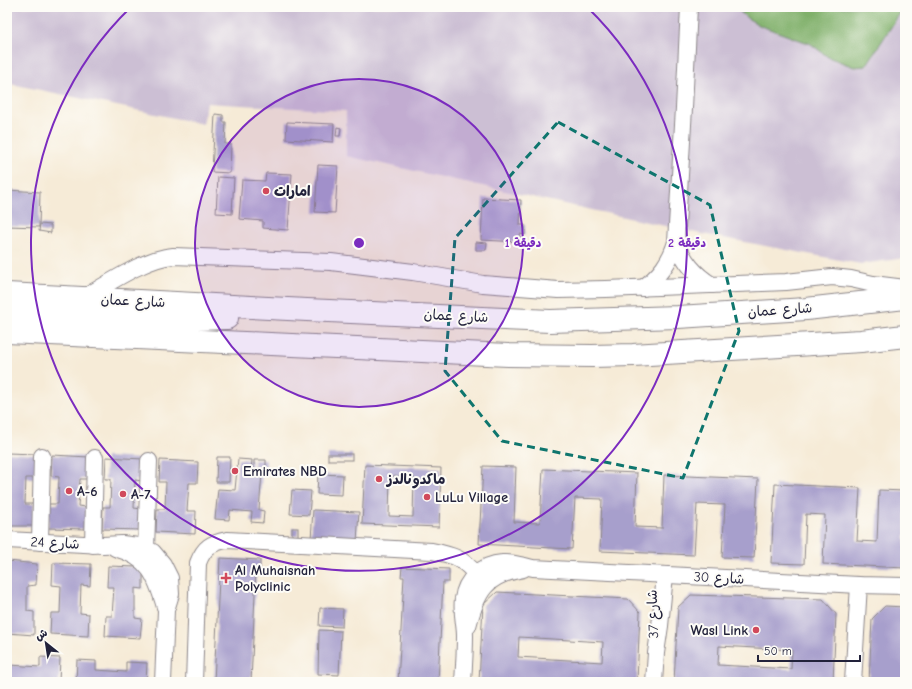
<svg xmlns="http://www.w3.org/2000/svg" width="912" height="689" font-family="'Comic Neue','Playpen Sans Arabic',sans-serif">
  <style>
    .industrial { fill: #ccbfd4 }
    .forest { fill: #80b06a; stroke: #516952 }
    .building { fill: #a79fcc; fill-rule: evenodd }
    .lines { fill: none; stroke-linecap: round; stroke-linejoin: round }
    .minor-casing { stroke: #8c8689; stroke-width: 18 }
    .primary-casing { stroke: #8c8689; stroke-width: 24 }
    .minor { stroke: #fff; stroke-width: 16 }
    .primary { stroke: #fff; stroke-width: 22 }
    .marked { fill: none; stroke: #0f766e; stroke-width: 3; stroke-dasharray: 8 5; stroke-linejoin: round }
    .ring { fill: none; stroke: #7b2cbf; stroke-width: 2 }
    .poi-dot { fill: #d1495b; stroke: #fdfcf7; stroke-width: 1.5 }
    .labels { text-anchor: middle; dominant-baseline: central; stroke-width: 4; stroke-linejoin: round; paint-order: stroke }
    .poi-label { font-size: 14px; font-weight: bold; fill: #22223b; stroke: #fdfcf7; text-anchor: start }
    .street-label { font-size: 14px; fill: #22223b; stroke: #fdfcf7 }
    .centre { fill: #7b2cbf; stroke: #fdfcf7; stroke-width: 2 }
    .ring-label { font-size: 12px; text-anchor: middle; font-weight: bold; fill: #7b2cbf; stroke: #fdfcf7; stroke-width: 4; stroke-linejoin: round; paint-order: stroke }
  </style>
  <rect width="100%" height="100%" fill="#fdfcf7"/>
  <filter id="ink" filterUnits="userSpaceOnUse"><feTurbulence type="fractalNoise" baseFrequency=".025" numOctaves="2"/><feDisplacementMap in="SourceGraphic" scale="8" xChannelSelector="R" yChannelSelector="G"/><feConvolveMatrix kernelMatrix="1 2 1 2 8 2 1 2 1" color-interpolation-filters="sRGB"/></filter>
  <filter id="wash" filterUnits="userSpaceOnUse"><feTurbulence type="fractalNoise" baseFrequency=".012" numOctaves="4" result="noise"/><feDisplacementMap in="SourceGraphic" scale="16" xChannelSelector="R" yChannelSelector="G"/><feGaussianBlur stdDeviation="0.9" result="paint"/><feColorMatrix in="noise" values="0 0 0 0 0 0 0 0 0 0 0 0 0 0 0 0 0 1.4 0 .05"/><feComposite in="paint" operator="in"/></filter>
  <g filter="url(#wash)">
    <rect width="100%" height="100%" fill="#f6ebd7"/>
    <polygon class="industrial" points="7,7 905,7 905,258 861,264 697,233 346,156 346,111 207,103 203,124 7,83"/>
    <polygon class="forest" points="735,7 904,7 866,66 854,67 828,57 811,44 761,26 747,18"/>
    <g id="blocks">
      <g class="building">
        <polygon points="215,114 223,115 223,122 226,122 225,144 231,144 230,173 212,172"/>
        <polygon points="287,122 334,124 333,142 286,139"/>
        <polygon points="337,127 341,128 340,136 336,136"/>
        <polygon points="318,165 338,166 335,213 315,212"/>
        <polygon points="266,173 292,174 288,230 263,228 263,221 239,219 242,180 265,181"/>
        <polygon points="218,177 234,178 232,214 216,213"/>
        <polygon points="7,190 40,192 39,227 7,226"/>
        <polygon points="483,198 521,200 520,225 525,225 525,235 520,234 520,242 481,240"/>
        <polygon points="40,224 51,225 51,233 39,231"/>
        <polygon points="476,242 487,243 486,250 476,250"/>
        <polygon points="7,453 36,454 35,478 26,478 25,504 34,504 33,526 7,526"/>
        <rect x="328" y="454" width="24" height="6"/>
        <polygon points="52,455 89,457 88,479 80,479 78,506 86,507 85,529 48,528 49,504 58,504 59,477 51,476"/>
        <polygon points="106,457 143,459 142,481 135,480 134,508 141,509 140,530 102,529 103,507 110,507 111,479 105,479"/>
        <polygon points="217,457 230,457 229,482 216,482"/>
        <polygon points="238,459 252,460 251,470 254,470 254,460 266,460 266,473 262,473 259,510 264,511 263,523 251,522 252,512 230,510 229,520 215,519 218,489 235,490"/>
        <polygon points="160,460 198,462 197,483 189,483 187,511 196,511 195,534 156,532 157,509 165,509 166,482 159,482"/>
        <path d="M365,465L441,468L439,527L362,524ZM390,476L414,477L413,517L389,516Z"/>
        <polygon points="483,466 516,467 514,522 540,523 543,469 637,473 635,527 662,528 664,475 758,479 754,558 722,557 725,505 697,504 694,555 600,551 602,499 575,498 572,549 479,544"/>
        <polygon points="318,474 343,475 342,495 317,494"/>
        <polygon points="775,484 860,488 857,541 877,542 879,490 905,491 905,568 823,564 825,515 806,514 804,564 771,563"/>
        <polygon points="292,490 311,491 309,515 290,514"/>
        <polygon points="313,510 359,512 357,541 311,539"/>
        <rect x="292" y="528" width="6" height="8"/>
        <polygon points="220,558 260,560 260,573 256,572 251,682 214,682"/>
        <polygon points="8,561 37,564 36,585 27,586 27,611 34,612 34,635 7,633 7,562"/>
        <polygon points="53,563 91,564 90,586 81,585 80,613 89,614 88,636 50,634 51,613 60,613 61,586 52,585"/>
        <polygon points="108,566 136,567 143,573 143,589 135,588 135,618 142,619 140,638 105,636 106,616 112,616 114,587 107,587"/>
        <polygon points="402,567 449,569 449,582 443,582 438,682 398,682 404,577 401,577"/>
        <path d="M497,592L628,599L640,612L637,682H479L483,605ZM519,637L603,642L602,662L518,657Z"/>
        <path d="M691,595L823,599L836,614L833,682H674L678,607ZM719,646L792,650L791,669L718,665Z"/>
        <polygon points="885,606 905,607 905,682 869,682 872,619"/>
        <polygon points="320,608 343,609 342,627 319,626"/>
        <polygon points="319,630 341,631 339,675 318,674"/>
        <polygon points="7,656 10,656 10,665 40,667 40,657 60,658 59,682 7,682"/>
        <polygon points="77,660 96,661 96,670 126,672 126,662 147,663 146,682 76,682"/>
      </g>
    </g>
  </g>
  <g filter="url(#ink)">
    <use href="#blocks" fill-opacity="0" stroke="#8c8689" stroke-width="1"/>
    <g class="lines">
      <defs>
        <g id="minor">
          <path d="M676,242C684,261 694,274 712,285"/>
          <path d="M643,288C660,275 670,262 676,242L684,108L689,7"/>
          <path d="M83,298C108,284 145,258 173,256L331,262L413,272L483,284L558,290L606,289L786,282L832,277L851,279L873,284L905,288"/>
          <polyline points="7,540 103,545 122,544 138,546 153,552 163,564 170,578 171,594 166,610 163,682"/>
          <polyline points="40,542 42,456"/>
          <polyline points="93,545 95,458"/>
          <path d="M115,548C149,557 156,576 165,607"/>
          <polyline points="146,549 149,461"/>
          <path d="M468,626C477,591 486,575 523,569"/>
          <path d="M194,682L198,563C204,547 211,543 227,540L432,551C453,555 462,558 476,574"/>
          <path d="M463,682C464,667 465,651 465,636C465,624 461,612 463,599C465,580 483,564 502,563C513,562 523,566 533,568L859,585L905,586"/>
          <polyline points="654,682 656,653 660,626 665,575"/>
          <polyline points="853,682 859,585"/>
        </g>
        <g id="primary">
          <polyline points="7,294 307,310 550,321 678,317 806,309 905,298"/>
          <polyline points="7,314 167,320 227,318"/>
          <polyline points="7,332 508,355 592,356 633,355 861,341 905,336"/>
        </g>
      </defs>
      <use href="#minor" class="minor-casing"/>
      <use href="#primary" class="primary-casing"/>
      <use href="#minor" class="minor"/>
      <use href="#primary" class="primary"/>
    </g>
  </g>
  <path class="marked" d="M558,122L710,205L739,331L683,478L502,441L445,371L455,238Z"/>
  <circle cx="359" cy="243" r="164" fill="#7b2cbf" fill-opacity=".12"/>
  <g class="ring">
    <circle cx="359" cy="243" r="164"/>
    <path d="M587 7A328 328 0 1 1 131 7"/>
  </g>
  <g class="poi-dot">
    <circle cx="266" cy="191" r="4"/>
    <circle cx="235" cy="471" r="4"/>
    <circle cx="379" cy="479" r="4"/>
    <circle cx="69" cy="491" r="4"/>
    <circle cx="123" cy="494" r="4"/>
    <circle cx="427" cy="497" r="4"/>
    <path d="M224 572h4v4h4v4h-4v4h-4v-4h-4v-4h4z"/>
    <circle cx="756" cy="630" r="4"/>
  </g>
  <g class="labels">
    <g class="poi-label">
      <text x="274" y="191">امارات</text>
      <text x="243" y="471">Emirates NBD</text>
      <text x="387" y="479">ماكدونالدز</text>
      <text x="77" y="491">A-6</text>
      <text x="131" y="494">A-7</text>
      <text x="435" y="497">LuLu Village</text>
      <text x="235" y="570">Al Muhaisnah<tspan x="235" dy="16">Polyclinic</tspan></text>
      <text x="748" y="630" text-anchor="end">Wasl Link</text>
    </g>
    <g class="street-label">
      <text transform="translate(133 301) rotate(3)">شارع عمان</text>
      <text transform="translate(780 310) rotate(-4)">شارع عمان</text>
      <text transform="translate(456 316) rotate(3)">شارع عمان</text>
      <text transform="translate(55 543) rotate(3)">شارع 24</text>
      <text transform="translate(719 578) rotate(3)">شارع 30</text>
      <text transform="translate(653 614) rotate(-92)">شارع 37</text>
    </g>
  </g>
  <circle cx="359" cy="243" r="6" class="centre"/>
  <g class="ring-label">
    <text x="523" y="247">1 دقيقة</text>
    <text x="687" y="247">2 دقيقة</text>
  </g>
  <rect width="912" height="689" fill="none" stroke="#fdfcf7" stroke-width="24"/>
  <g transform="translate(46 643) rotate(330)" stroke="#fdfcf7" stroke-width="3" paint-order="stroke">
  <path d="M0-3L7 15L0 10L-7 15Z" fill="#22223b"/>
  <text y="-6" font-size="11" font-weight="bold" text-anchor="middle" fill="#22223b">ش</text>
  </g>
  <path d="M758 655v6h102v-6" fill="none" stroke="#22223b" stroke-width="2"/>
  <text x="764" y="655" font-size="12" fill="#22223b" stroke="#fdfcf7" stroke-width="3" paint-order="stroke">50 m</text>
</svg>
